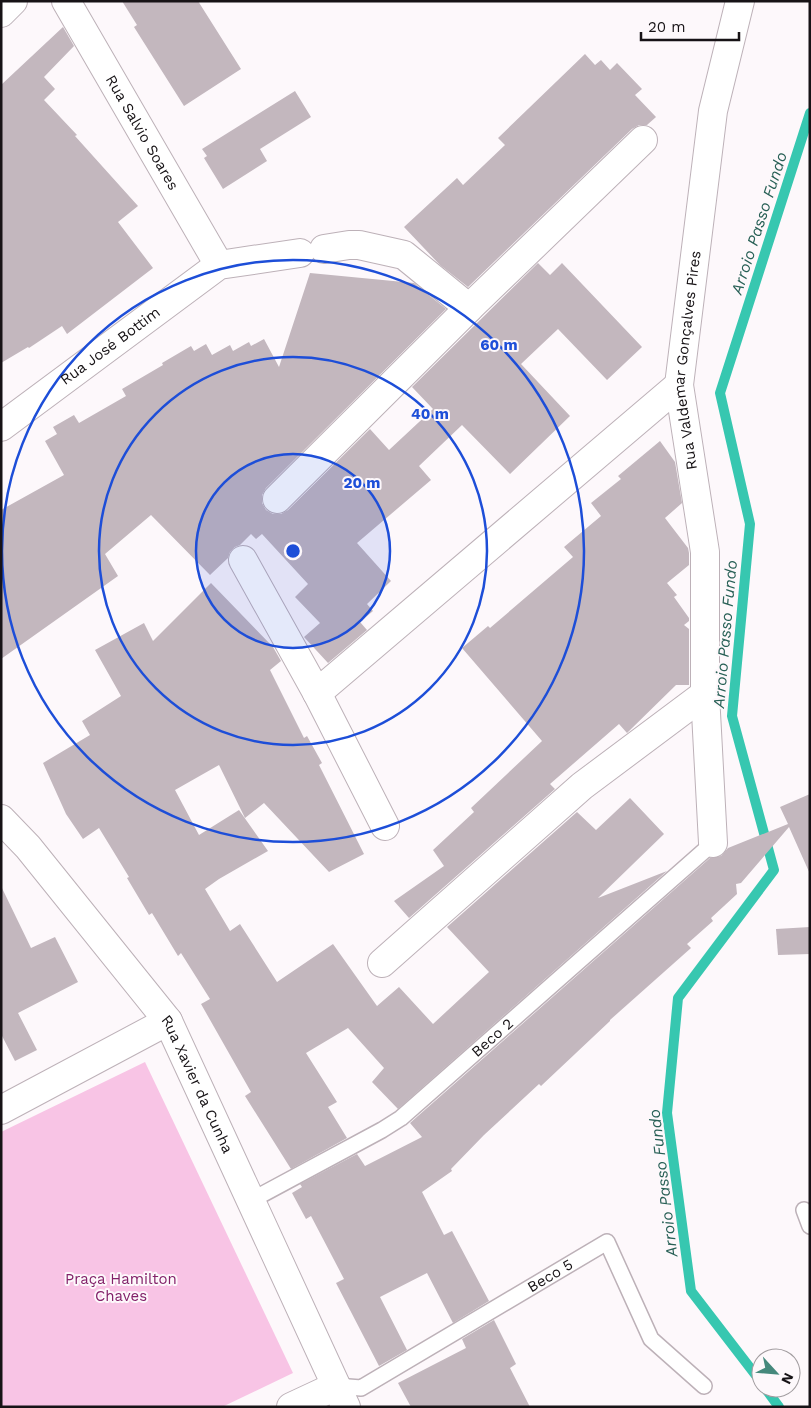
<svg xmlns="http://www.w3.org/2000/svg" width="811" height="1408" font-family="'Work Sans',sans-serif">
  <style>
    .green { fill: #f8c4e5 }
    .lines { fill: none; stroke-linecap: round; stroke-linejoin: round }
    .stream { stroke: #37c7b0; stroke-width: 10 }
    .building { fill: #c3b7be }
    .lane-casing { stroke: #bdb1b8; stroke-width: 18 }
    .street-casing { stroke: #bdb1b8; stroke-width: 30 }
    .lane { stroke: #fff; stroke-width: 15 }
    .street { stroke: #fff; stroke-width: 28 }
    .ring { fill: none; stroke: #1d4ed8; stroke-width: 2.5 }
    .labels { text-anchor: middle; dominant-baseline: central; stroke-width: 4; stroke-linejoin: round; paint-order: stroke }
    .street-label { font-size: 15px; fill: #171316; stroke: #fdf8fb }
    .park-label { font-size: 15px; fill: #822169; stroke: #fdf8fb }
    .water-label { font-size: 16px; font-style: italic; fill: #286056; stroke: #fdf8fb }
    .centre { fill: #1d4ed8; stroke: #fdf8fb; stroke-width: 2.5 }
    .ring-label { font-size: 15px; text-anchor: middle; font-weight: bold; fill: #1d4ed8; stroke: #fdf8fb; stroke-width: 4; stroke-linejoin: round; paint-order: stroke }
  </style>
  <rect width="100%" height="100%" fill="#fdf8fb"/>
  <polygon class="green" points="145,1062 293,1373 222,1407 1,1407 1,1132"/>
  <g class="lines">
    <g class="stream">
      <polyline points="761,1382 691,1291 667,1113 678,998 774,870 732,716 750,524 720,393 810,113"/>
      <polyline points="765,1388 779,1407"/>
    </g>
  </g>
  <g class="building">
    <polygon points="122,1 198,1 241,69 184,106 134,27 137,25"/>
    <polygon points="63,27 74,46 44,77 55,89 44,100 77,135 75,136 138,206 118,222 153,268 67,334 62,326 29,348 28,347 1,363 1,85"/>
    <polygon points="585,54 595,65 601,60 610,70 617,63 642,89 635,95 656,117 647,125 639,125 632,129 468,287 440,265 404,227 457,178 463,185 505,145 498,138"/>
    <polygon points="295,91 311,117 260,149 267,161 223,189 204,158 207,156 202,149"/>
    <polygon points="538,263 550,275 562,263 642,347 607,380 558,329 521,364 570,416 510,474 462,425 419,466 431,480 357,543 391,581 367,604 373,611 360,622 367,630 328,663 304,637 320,623 295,597 308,584 262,534 256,539 251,534 240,545 235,547 230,552 228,558 210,575 151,515 105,554 118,576 1,659 1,510 64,475 45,441 57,434 53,427 74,415 79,423 126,396 122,389 163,365 162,363 191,346 194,351 206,344 212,355 230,345 233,351 249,342 251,346 264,339 279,367 310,273 414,283 446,309 266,488 262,495 262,503 266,510 273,514 281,514 288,510 370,429 389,450 433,409 412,387"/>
    <polygon points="660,441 675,462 682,503 665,518 688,548 689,553 689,565 667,583 677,595 674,597 689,618 689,621 684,625 689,629 689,685 676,685 627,733 619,724 550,784 555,789 409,918 394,901 444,866 433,850 474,812 471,808 542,741 462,648 488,626 490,628 573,557 564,547 601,516 591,503 621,479 618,476"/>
    <polygon points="211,583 273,647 281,661 270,670 304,738 307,736 322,763 319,765 364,854 329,872 264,803 245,818 219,765 175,790 199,835 239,810 268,851 219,879 205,889 230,931 240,924 277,982 333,944 377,1006 399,987 433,1024 489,972 447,927 577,812 596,830 630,798 664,834 598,898 667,871 398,1109 372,1082 384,1068 348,1028 306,1053 337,1102 328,1107 347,1138 291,1169 245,1096 251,1092 201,1004 210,999 181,953 178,956 152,913 149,915 127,878 129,877 99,828 83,839 66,814 43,763 90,735 82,721 121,696 95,650 144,623 153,641"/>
    <polygon points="810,794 810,874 789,827 741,883 736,884 737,894 711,918 713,921 687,944 691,948 610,1020 610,1021 541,1086 539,1084 484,1135 451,1169 452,1171 422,1192 444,1235 452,1231 489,1301 453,1323 427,1273 380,1297 407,1350 379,1366 336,1283 344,1279 311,1216 306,1219 292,1193 302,1187 300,1184 357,1154 365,1166 422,1137 410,1123 710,858 721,856 728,848 788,824 780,807"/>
    <polygon points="1,886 31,948 55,937 78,982 18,1013 37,1050 15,1061 1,1034"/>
    <polygon points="810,927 810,954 778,955 776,929"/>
    <polygon points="494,1320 516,1364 510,1368 530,1407 411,1407 398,1383 466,1348 462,1339"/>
  </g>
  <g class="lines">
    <defs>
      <g id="lane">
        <path id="s1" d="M250,1201L382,1130L401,1118L713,843"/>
        <polyline points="804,1210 810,1226"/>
        <path id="s2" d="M336,1386L361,1388L607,1242L651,1339L704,1386"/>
      </g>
      <g id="street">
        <path id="s3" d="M66,1L219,265"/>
        <polyline points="1,13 13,1"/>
        <polyline points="324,249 349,245 359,245 404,255 469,308 643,140"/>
        <path id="s4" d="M1,427L219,265L300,253"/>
        <polyline points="277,499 469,308"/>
        <polyline points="243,560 317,693 385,826"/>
        <polyline points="317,693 679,385"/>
        <path id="s5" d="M1,819L28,847L168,1021L346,1407"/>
        <path id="s6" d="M713,843L705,694V552L679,385L713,111L740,1"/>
        <polyline points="382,963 582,786 705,694"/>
        <polyline points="1,1110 168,1021"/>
        <polyline points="291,1407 336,1386"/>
      </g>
    </defs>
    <use href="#lane" class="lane-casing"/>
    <use href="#street" class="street-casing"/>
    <use href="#lane" class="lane"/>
    <use href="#street" class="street"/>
  </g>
  <circle cx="293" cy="551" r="97" fill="#1d4ed8" fill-opacity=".12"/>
  <g class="ring">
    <circle cx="293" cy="551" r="97"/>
    <circle cx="293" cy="551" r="194"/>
    <circle cx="293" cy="551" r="291"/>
  </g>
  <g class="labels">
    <g class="street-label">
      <text stroke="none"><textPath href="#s3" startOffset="152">Rua Salvio Soares</textPath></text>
      <text stroke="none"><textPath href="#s4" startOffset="136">Rua José Bottim</textPath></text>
      <text stroke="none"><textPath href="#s6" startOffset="485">Rua Valdemar Gonçalves Pires</textPath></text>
      <text stroke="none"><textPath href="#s1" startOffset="294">Beco 2</textPath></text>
      <text stroke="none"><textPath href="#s5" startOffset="332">Rua Xavier da Cunha</textPath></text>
      <text stroke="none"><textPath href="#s2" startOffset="245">Beco 5</textPath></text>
    </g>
    <g class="park-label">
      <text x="121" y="1279">Praça Hamilton<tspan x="121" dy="17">Chaves</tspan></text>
    </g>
    <g class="water-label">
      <text transform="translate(759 223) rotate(-72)">Arroio Passo Fundo</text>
      <text transform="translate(725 634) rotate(-85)">Arroio Passo Fundo</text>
      <text transform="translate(663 1183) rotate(-97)">Arroio Passo Fundo</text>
    </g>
  </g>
  <circle cx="293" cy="551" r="8" class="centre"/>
  <g class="ring-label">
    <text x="499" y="350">60 m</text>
    <text x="430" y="419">40 m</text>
    <text x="362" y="488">20 m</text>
  </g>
  <rect width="811" height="1408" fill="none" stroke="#171316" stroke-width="5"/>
  <g transform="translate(776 1373) rotate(116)"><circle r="24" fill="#fdf8fb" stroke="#a19c9f"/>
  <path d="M0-4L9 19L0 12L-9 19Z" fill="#45897c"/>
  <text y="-8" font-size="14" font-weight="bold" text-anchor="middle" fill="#171316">N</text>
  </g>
  <path d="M641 32v8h98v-8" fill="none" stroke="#171316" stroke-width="2.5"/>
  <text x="648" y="32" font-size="15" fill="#171316" stroke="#fdf8fb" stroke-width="4" paint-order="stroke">20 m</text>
</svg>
